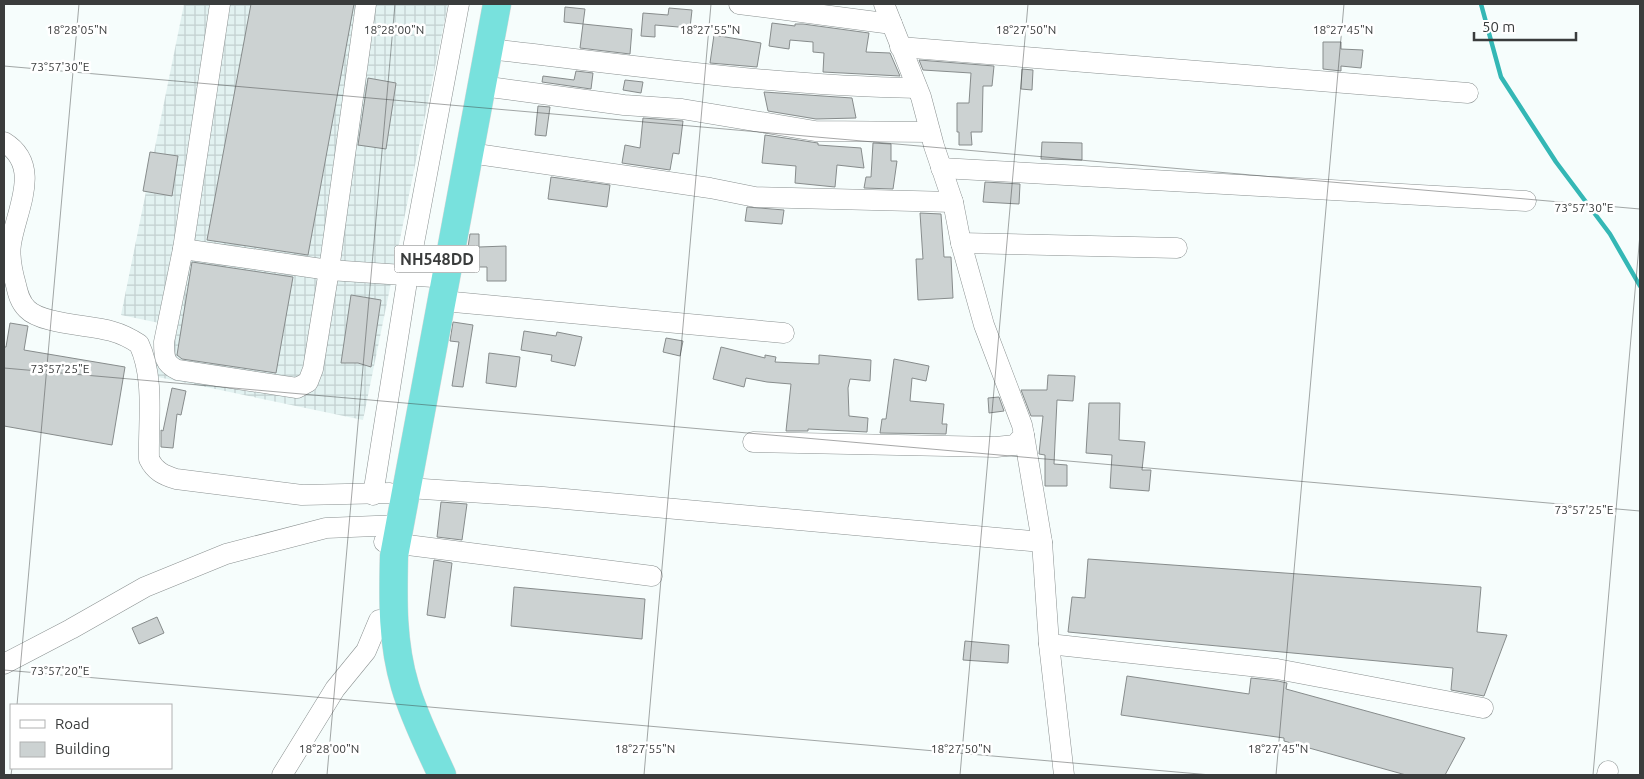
<svg xmlns="http://www.w3.org/2000/svg" width="1644" height="779" font-family="Ubuntu,sans-serif">
  <style>
    .industrial { fill: url(#industrial-grid) }
    .lines { fill: none; stroke-linecap: round; stroke-linejoin: round }
    .stream { stroke: #34b7b5; stroke-width: 4.5 }
    .building { fill: #ccd2d2; stroke: #878c8c }
    .minor-casing { stroke: #8a9090; stroke-width: 21 }
    .highway-casing { stroke: #d8d8d8; stroke-width: 29 }
    .minor { stroke: #fff; stroke-width: 20 }
    .highway { stroke: #78e1dd; stroke-width: 28 }
    .ticks { fill: none; stroke: #3a3c3c; stroke-width: 1; stroke-opacity: 0.45 }
    .labels { text-anchor: middle; dominant-baseline: central; stroke-width: 5; stroke-linejoin: round; paint-order: stroke }
    .shield { fill: #fff; stroke: #757676; stroke-width: 1 }
    .shield-label { font-size: 16px; font-weight: bold; fill: #3a3c3c }
    .ticks-label { font-size: 12px; text-anchor: middle; fill: #3a3c3c; stroke: #fff; stroke-width: 5; stroke-linejoin: round; paint-order: stroke }
  </style>
  <defs>
    <pattern id="industrial-grid" width="8" height="8" patternUnits="userSpaceOnUse" patternTransform="scale(1.25)"><rect width="8" height="8" fill="#e2f2f1"/><path d="M0 4h8M4 0v8" fill="none" stroke="#c3d0d0"/></pattern>
  </defs>
  <rect width="100%" height="100%" fill="#f6fdfc"/>
  <polygon class="industrial" points="184,4 448,4 363,420 153,376 164,324 121,315"/>
  <g class="lines">
    <polyline class="stream" points="1481,4 1501,77 1556,162 1610,234 1640,286"/>
  </g>
  <g class="building">
    <polygon points="251,4 354,4 308,255 207,240"/>
    <polygon points="565,7 585,9 583,24 632,29 630,54 580,48 583,24 564,22"/>
    <polygon points="669,8 692,10 690,28 655,25 655,37 641,36 643,13 668,15"/>
    <polygon points="772,23 795,26 795,24 803,24 869,33 866,52 890,53 900,76 823,72 824,53 813,52 813,42 790,40 789,49 769,46"/>
    <polygon points="714,35 761,43 757,67 710,63"/>
    <polygon points="1323,42 1341,42 1341,49 1363,50 1361,68 1341,66 1341,71 1323,69"/>
    <polygon points="919,60 994,66 992,86 983,86 982,132 971,132 972,145 959,145 959,132 957,132 957,103 969,103 971,73 923,70"/>
    <polygon points="1022,69 1033,70 1032,90 1021,89"/>
    <polygon points="576,71 593,73 591,89 542,82 543,76 574,80"/>
    <polygon points="368,78 396,83 386,149 358,145"/>
    <polygon points="625,80 643,82 641,93 623,90"/>
    <polygon points="764,92 852,98 856,118 816,119 768,111"/>
    <polygon points="538,106 550,107 546,136 535,135"/>
    <polygon points="643,118 683,121 679,154 673,153 670,170 622,163 625,145 640,148"/>
    <polygon points="765,135 818,143 818,145 861,148 864,168 837,165 835,187 795,183 796,166 762,163"/>
    <polygon points="1042,142 1082,143 1082,160 1041,159"/>
    <polygon points="873,143 891,144 891,161 897,161 893,189 864,188 866,177 871,177"/>
    <polygon points="150,152 178,156 172,196 143,191"/>
    <polygon points="551,177 610,185 607,207 548,199"/>
    <polygon points="985,182 1020,184 1019,204 983,202"/>
    <polygon points="747,207 784,210 782,224 745,221"/>
    <polygon points="920,213 941,214 944,257 951,257 953,298 918,300 916,259 923,259"/>
    <polygon points="470,234 479,234 479,247 506,246 506,281 487,281 487,267 465,267"/>
    <polygon points="192,262 293,277 276,373 182,359 177,355"/>
    <polygon points="351,295 381,300 371,367 358,363 341,363"/>
    <polygon points="453,322 473,325 463,387 452,386 459,342 450,341"/>
    <polygon points="10,323 28,326 24,350 125,367 112,445 4,426 4,347 6,347"/>
    <polygon points="524,331 556,336 557,332 582,337 575,366 551,361 552,355 521,350"/>
    <polygon points="666,338 683,341 680,356 663,352"/>
    <polygon points="721,347 765,358 765,355 776,357 775,362 819,364 819,355 871,360 870,381 850,379 848,388 849,416 868,418 867,432 808,429 808,431 786,431 791,384 767,382 746,378 744,387 713,379"/>
    <polygon points="489,353 520,357 516,387 486,383"/>
    <polygon points="894,359 929,366 926,381 912,378 910,401 944,404 942,424 947,424 946,434 880,433 882,419 886,419"/>
    <polygon points="1048,375 1075,376 1073,401 1057,400 1054,464 1067,465 1067,486 1045,486 1045,455 1039,454 1043,416 1031,416 1021,390 1047,390"/>
    <polygon points="172,388 186,391 181,415 177,414 173,448 161,447 161,430 163,431"/>
    <polygon points="999,397 1004,411 989,413 988,398"/>
    <polygon points="1089,403 1120,403 1119,440 1145,442 1142,470 1151,470 1149,491 1110,488 1112,455 1086,453"/>
    <polygon points="441,502 467,504 462,540 437,537"/>
    <polygon points="1088,559 1481,587 1477,632 1507,635 1484,696 1451,690 1453,668 1068,632 1072,597 1085,598"/>
    <polygon points="434,560 452,563 445,618 427,615"/>
    <polygon points="514,587 645,599 642,639 511,626"/>
    <polygon points="157,617 164,633 139,644 132,628"/>
    <polygon points="965,641 1009,645 1008,663 963,660"/>
    <polygon points="1127,676 1249,694 1251,678 1278,681 1287,683 1286,689 1465,738 1445,775 1406,775 1284,741 1284,738 1121,715"/>
  </g>
  <g class="lines">
    <defs>
      <g id="minor">
        <path d="M220,4L183,249L164,342C164,356 164,364 178,370L297,388L308,382L313,369L329,270L366,4"/>
        <polyline points="739,4 892,24"/>
        <polyline points="900,47 1468,93"/>
        <path d="M489,49C631,65 774,86 917,88"/>
        <polyline points="482,86 624,105 682,109 815,131 930,132"/>
        <path d="M4,142C43,166 16,210 11,244C9,258 12,271 16,285C18,294 20,302 27,309C41,324 90,325 111,331C122,334 130,338 139,344C155,378 148,422 149,459C155,471 163,475 176,479L302,495L390,493"/>
        <polyline points="470,153 710,188 755,197 953,202"/>
        <polyline points="941,168 1526,201"/>
        <polyline points="961,243 1177,248"/>
        <polyline points="183,249 329,270 433,277"/>
        <polyline points="443,301 784,333"/>
        <polyline points="1024,435 1042,542 1049,644 1064,775"/>
        <polyline points="753,442 996,447 1015,445 1024,435 1022,425 984,325 961,243 953,202 934,146 921,97 884,4"/>
        <polyline points="408,488 543,497 1042,542"/>
        <polyline points="373,495 408,275 459,4"/>
        <polyline points="384,542 652,576"/>
        <polyline points="1049,644 1277,669 1483,708"/>
        <polyline points="4,664 71,629 145,587 226,554 326,528 400,525"/>
        <polyline points="282,775 335,689 366,651 379,620"/>
        <polyline points="1607,775 1608,771"/>
      </g>
      <path id="highway" d="M442,775C429,746 414,717 405,686C392,643 393,600 394,556L497,4"/>
    </defs>
    <use href="#minor" class="minor-casing"/>
    <use href="#highway" class="highway-casing"/>
    <use href="#minor" class="minor"/>
    <use href="#highway" class="highway"/>
  </g>
  <path class="ticks" d="M4,66L1640,209M4,368L1640,511M4,670L1211,775M17,705L79,4M11,775L12,768M327,775L395,4M644,775L711,4M960,775L1028,4M1276,775L1344,4M1593,775L1640,234"/>
  <g class="labels">
    <rect class="shield" x="394.5" y="245.5" width="85" height="27" rx="4"/>
    <g class="shield-label">
      <text x="437" y="259">NH548DD</text>
    </g>
  </g>
  <g class="ticks-label">
    <text x="77" y="34">18°28'05"N</text>
    <text x="394" y="34">18°28'00"N</text>
    <text x="710" y="34">18°27'55"N</text>
    <text x="1026" y="34">18°27'50"N</text>
    <text x="1343" y="34">18°27'45"N</text>
    <text x="60" y="71">73°57'30"E</text>
    <text x="1584" y="212">73°57'30"E</text>
    <text x="60" y="373">73°57'25"E</text>
    <text x="1584" y="514">73°57'25"E</text>
    <text x="60" y="675">73°57'20"E</text>
    <text x="329" y="753">18°28'00"N</text>
    <text x="645" y="753">18°27'55"N</text>
    <text x="961" y="753">18°27'50"N</text>
    <text x="1278" y="753">18°27'45"N</text>
  </g>
  <rect width="1644" height="779" fill="none" stroke="#3a3c3c" stroke-width="10"/>
  <rect x="10" y="704" width="162" height="65" fill="#ffffff" stroke="#b0b1b1"/>
  <rect x="20" y="720" width="25" height="8" fill="#ffffff" stroke="#b0b1b1"/>
  <text x="55" y="729" font-size="15" fill="#3a3c3c">Road</text>
  <rect x="20" y="742" width="25" height="15" fill="#ccd2d2" stroke="#b0b1b1"/>
  <text x="55" y="754" font-size="15" fill="#3a3c3c">Building</text>
  <path d="M1474 32v8h102v-8" fill="none" stroke="#3a3c3c" stroke-width="2.5"/>
  <text x="1482" y="32" font-size="15" fill="#3a3c3c" stroke="#ffffff" stroke-width="4" paint-order="stroke">50 m</text>
</svg>
